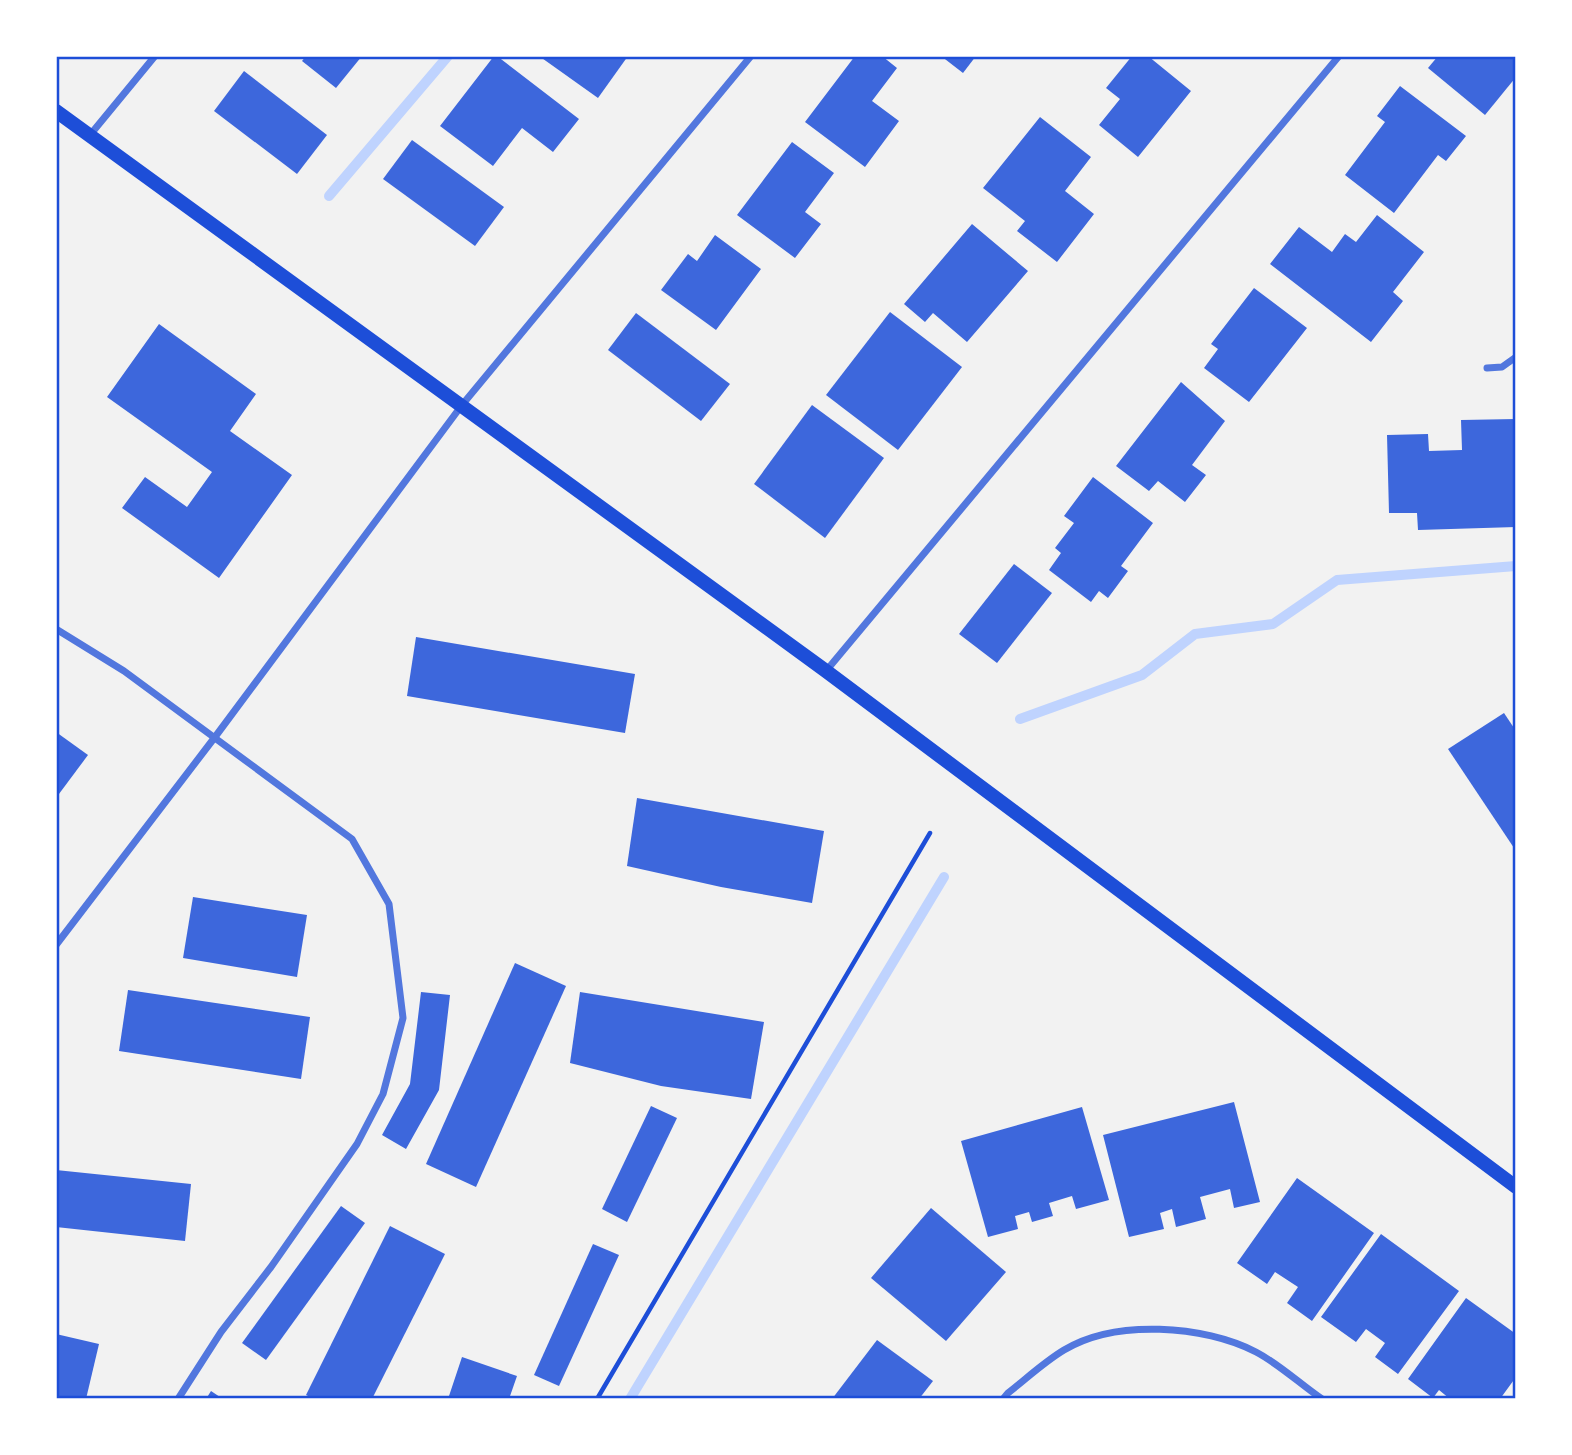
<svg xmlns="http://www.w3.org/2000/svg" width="1572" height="1455" font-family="'DM Sans',sans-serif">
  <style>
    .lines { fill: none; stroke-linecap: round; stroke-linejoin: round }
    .stream { stroke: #bfd3fe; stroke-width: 10 }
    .building { fill: #3d67dc }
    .path { stroke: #1d4ed8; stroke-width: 4.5 }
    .minor { stroke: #5277de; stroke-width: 7 }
    .secondary { stroke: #1d4ed8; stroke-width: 14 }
    .neatline { fill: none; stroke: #1d4ed8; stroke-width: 2.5 }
  </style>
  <rect width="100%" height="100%" fill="#f2f2f2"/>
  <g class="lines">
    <g class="stream">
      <polyline points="329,196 448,56"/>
      <polyline points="1020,719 1142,675 1195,634 1273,624 1337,580 1516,566"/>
      <polyline points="630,1399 944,877"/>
    </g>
  </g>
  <g class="building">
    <polygon points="306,56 362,56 336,88 302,61"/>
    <polygon points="494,56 497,56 579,119 553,152 522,128 493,166 440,126"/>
    <polygon points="539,56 628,56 598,98"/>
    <polygon points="855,56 882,56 897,68 872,101 899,121 865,167 805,122"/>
    <polygon points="941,56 976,56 963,73"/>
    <polygon points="1132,56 1148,56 1191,91 1138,157 1099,125 1120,99 1106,88"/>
    <polygon points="1438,56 1516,56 1516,77 1485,115 1428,68"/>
    <polygon points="244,71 327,135 297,174 214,111"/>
    <polygon points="1400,86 1466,136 1446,161 1438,155 1394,213 1345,175 1385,122 1377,116"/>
    <polygon points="1040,117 1091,157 1065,191 1094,214 1057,262 1017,231 1025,221 983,188"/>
    <polygon points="412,140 504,207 475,246 383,179"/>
    <polygon points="792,142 834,173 805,212 821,224 795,258 737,215"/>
    <polygon points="1377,215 1424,252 1393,292 1403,301 1371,342 1270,264 1299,227 1332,252 1345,234 1356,242"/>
    <polygon points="972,224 1028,271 967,342 933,313 925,322 904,304"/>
    <polygon points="715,235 761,269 716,330 661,290 688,254 697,261"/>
    <polygon points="1254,288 1307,328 1249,402 1204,368 1218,349 1211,344"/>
    <polygon points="890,312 962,367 898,450 826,395"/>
    <polygon points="636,313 730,384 701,421 608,350"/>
    <polygon points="159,324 256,394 230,431 292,475 219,578 122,508 145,477 187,507 212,472 107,397"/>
    <polygon points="1181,382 1225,421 1192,465 1206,475 1185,502 1158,481 1149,491 1116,466"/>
    <polygon points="812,405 884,458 825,538 754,484"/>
    <polygon points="1516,419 1516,527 1418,530 1417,513 1389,513 1387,435 1428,434 1429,451 1462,450 1461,420"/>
    <polygon points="1093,477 1153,523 1121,566 1128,571 1108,598 1099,591 1091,602 1049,570 1061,553 1055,548 1074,523 1064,516"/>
    <polygon points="1014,564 1052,593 997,663 959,634"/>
    <polygon points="416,637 635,674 625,733 407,696"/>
    <polygon points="1504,713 1516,731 1516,851 1448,749"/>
    <polygon points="56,732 88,755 56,798"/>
    <polygon points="637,798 824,831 812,903 721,887 627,866"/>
    <polygon points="193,897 307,915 297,977 183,958"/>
    <polygon points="515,963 566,986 476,1187 426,1164"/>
    <polygon points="128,990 310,1017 301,1079 119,1051"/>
    <polygon points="421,992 450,995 439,1090 406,1149 382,1135 410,1084"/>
    <polygon points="580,992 764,1022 751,1099 661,1086 570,1063"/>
    <polygon points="1234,1102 1260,1202 1234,1208 1230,1189 1200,1197 1206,1219 1176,1227 1172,1209 1160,1213 1164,1229 1129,1237 1103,1135"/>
    <polygon points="651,1106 677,1118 627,1222 602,1209"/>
    <polygon points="1082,1107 1109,1200 1076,1209 1072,1196 1049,1203 1053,1216 1032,1222 1029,1212 1015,1216 1018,1229 988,1237 961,1141"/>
    <polygon points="56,1170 191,1184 185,1241 56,1227"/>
    <polygon points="1297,1178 1374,1233 1312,1321 1287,1303 1298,1287 1275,1272 1267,1284 1237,1263"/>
    <polygon points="341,1206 365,1223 266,1360 242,1343"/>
    <polygon points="931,1208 1006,1272 946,1341 871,1278"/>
    <polygon points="390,1226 445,1254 372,1399 314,1399 306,1395"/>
    <polygon points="1381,1234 1459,1291 1398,1374 1375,1357 1385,1343 1366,1329 1356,1342 1321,1317"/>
    <polygon points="593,1244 619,1255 559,1386 534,1375"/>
    <polygon points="1466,1298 1516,1334 1516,1377 1500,1399 1450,1399 1439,1390 1433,1398 1408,1379"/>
    <polygon points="56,1334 99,1344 86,1399 56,1398"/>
    <polygon points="877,1340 933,1381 919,1399 832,1399"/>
    <polygon points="462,1357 517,1376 509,1399 448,1399"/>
    <polygon points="211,1391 223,1399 206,1399"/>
  </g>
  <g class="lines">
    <polyline class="path" points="597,1399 930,833"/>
    <g class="minor">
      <polyline points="90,135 155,56"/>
      <polyline points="1487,368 1502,367 1516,357"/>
      <polyline points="56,629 124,671 352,839 389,904 403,1018 383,1094 357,1144 271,1267 221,1332 178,1399"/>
      <polyline points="826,671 1339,56"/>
      <polyline points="56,945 215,737 462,405 751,56"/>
      <path d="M1003,1399L1008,1393C1026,1379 1044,1362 1064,1350C1115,1319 1204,1325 1256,1352C1279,1364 1300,1384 1322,1399"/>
    </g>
    <polyline class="secondary" points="56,111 826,671 1516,1187"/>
  </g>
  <rect width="1572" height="1455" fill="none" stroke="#ffffff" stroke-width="116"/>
  <rect x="58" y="58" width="1456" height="1339" class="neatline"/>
</svg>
